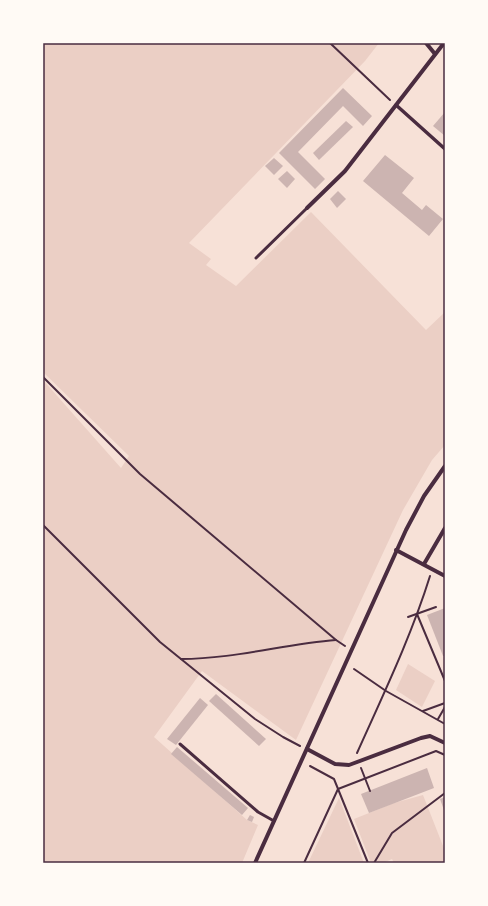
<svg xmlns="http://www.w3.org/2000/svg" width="488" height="906" font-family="Figtree,sans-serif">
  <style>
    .green { fill: #ebcfc5 }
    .building { fill: #ccb4b1 }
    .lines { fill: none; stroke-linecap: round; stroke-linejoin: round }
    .path { stroke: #4a2c40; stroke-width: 2 }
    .service { stroke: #4a2c40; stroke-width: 3 }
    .pedestrian { stroke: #4a2c40; stroke-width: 3.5 }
    .minor { stroke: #4a2c40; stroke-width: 4 }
    .neatline { fill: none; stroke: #4a2c40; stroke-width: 1.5 }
  </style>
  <rect width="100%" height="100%" fill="#f7e1d7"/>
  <g class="green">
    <polygon points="43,43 379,43 365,61 189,243 211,259 206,265 236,286 311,212 426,330 445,312 445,445 432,460 403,510 296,740 202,671 154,737 247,820 258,825 242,863 43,863 43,380 121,468 129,456 43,372"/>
    <polygon points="408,664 435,681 422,707 396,690"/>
    <polygon points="423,795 445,851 445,863 394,863 392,859 383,863 371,863 354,819 394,803"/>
    <polygon points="339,798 364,863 308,863"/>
  </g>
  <g class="building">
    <polygon points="343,88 372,116 363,126 343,106 298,152 325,179 315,189 279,153"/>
    <polygon points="445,112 445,136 433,126"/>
    <polygon points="346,121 353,127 319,160 313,153"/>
    <polygon points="385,155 414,178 402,193 422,210 426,205 443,219 429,236 363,181"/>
    <polygon points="274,158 283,166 274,175 265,166"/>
    <polygon points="287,171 295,179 287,188 278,179"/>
    <polygon points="338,191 346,199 337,208 330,199"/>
    <polygon points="445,608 445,656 443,656 427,615"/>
    <polygon points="216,694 266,739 259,746 209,701"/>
    <polygon points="200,698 208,705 176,745 167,739"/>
    <polygon points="177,747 248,808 242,815 171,754"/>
    <polygon points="427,768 434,788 369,813 361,794"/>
    <polygon points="445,797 445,813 440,799"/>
    <polygon points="250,815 254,817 252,822 247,820"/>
  </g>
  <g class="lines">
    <g class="path">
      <polyline points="330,43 390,100"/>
      <polyline points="43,377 140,474 336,640 345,646"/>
      <polyline points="43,525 160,642 255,719 283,737 300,746"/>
      <polyline points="417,614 445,681"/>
      <polyline points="408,617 436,607"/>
      <path d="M181,659C234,659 284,644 336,640"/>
      <polyline points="354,669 386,691 445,724"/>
      <polyline points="423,711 445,703"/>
      <polyline points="438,719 445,707"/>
      <path d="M357,753C383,695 411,637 430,576"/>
      <polyline points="310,766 334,779 368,863"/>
      <polyline points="361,768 370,791"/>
      <polyline points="304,863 338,789 436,751 445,755"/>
      <polyline points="374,863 392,833 445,793"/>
    </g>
    <g class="service">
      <polyline points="256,258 307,208"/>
      <polyline points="180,744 258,812 274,821"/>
    </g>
    <polyline class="pedestrian" points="396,105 445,149"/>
    <g class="minor">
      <polyline points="426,43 435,54"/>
      <polyline points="307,208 345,171 444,43"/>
      <polyline points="396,550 445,576"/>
      <polyline points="424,564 445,528"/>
      <polyline points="307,749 335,764 349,765 421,738 430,736 445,743"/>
      <polyline points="255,863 406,530 424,496 445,466"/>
    </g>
  </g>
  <rect width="488" height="906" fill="none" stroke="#fffaf5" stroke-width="88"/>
  <rect x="44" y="44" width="400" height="818" class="neatline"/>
</svg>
